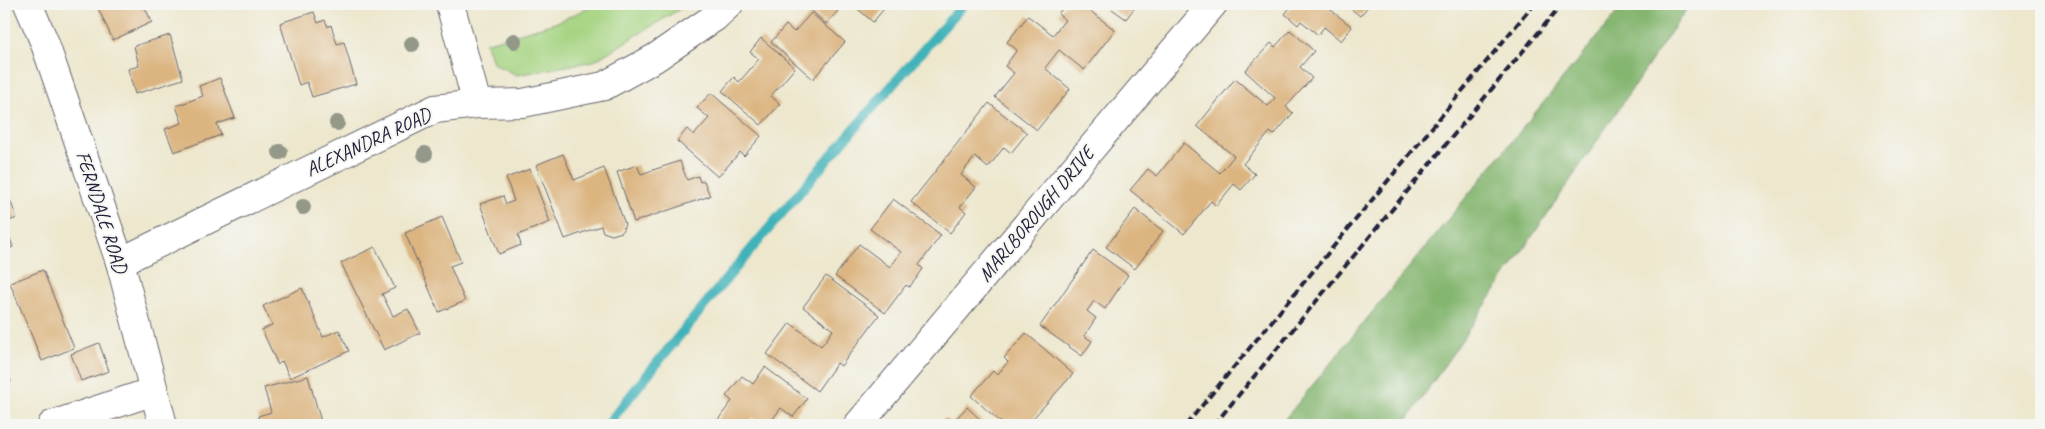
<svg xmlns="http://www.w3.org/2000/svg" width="2045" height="429" font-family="Caveat,sans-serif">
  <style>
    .green { fill: #a6d482; stroke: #647b5e }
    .forest { fill: #84b670; stroke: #536c56 }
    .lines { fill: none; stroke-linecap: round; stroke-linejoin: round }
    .stream { stroke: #41b2b9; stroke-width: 10 }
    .building { fill: #dbb47f }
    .minor-casing { stroke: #69676e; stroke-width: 30 }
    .minor { stroke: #fff; stroke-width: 28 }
    .rail { stroke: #22223b; stroke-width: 4; stroke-dasharray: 8 4; stroke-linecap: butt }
    .tree { fill: #939888 }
    .labels { text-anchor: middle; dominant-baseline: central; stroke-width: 4; stroke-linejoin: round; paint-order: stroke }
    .street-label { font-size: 20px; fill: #22223b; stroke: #f6f6f2 }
  </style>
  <rect width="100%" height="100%" fill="#f6f6f2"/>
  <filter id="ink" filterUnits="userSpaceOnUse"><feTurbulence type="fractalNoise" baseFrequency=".02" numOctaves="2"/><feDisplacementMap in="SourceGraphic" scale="10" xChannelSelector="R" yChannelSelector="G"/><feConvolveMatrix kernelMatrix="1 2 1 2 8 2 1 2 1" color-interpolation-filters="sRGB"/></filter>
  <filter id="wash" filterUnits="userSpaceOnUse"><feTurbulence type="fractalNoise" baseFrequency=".0096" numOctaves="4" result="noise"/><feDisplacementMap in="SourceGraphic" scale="20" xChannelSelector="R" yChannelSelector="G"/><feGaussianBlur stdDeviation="1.12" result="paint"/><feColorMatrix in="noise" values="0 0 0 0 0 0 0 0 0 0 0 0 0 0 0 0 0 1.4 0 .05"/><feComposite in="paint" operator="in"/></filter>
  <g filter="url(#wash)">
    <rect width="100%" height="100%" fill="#ede7cd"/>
    <polygon class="green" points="597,4 688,4 594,61 517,75 494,64 485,43 555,23"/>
    <polygon class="forest" points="1624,4 1690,4 1404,425 1280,425"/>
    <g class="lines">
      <path class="stream" d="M607,425C722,281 842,141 964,4"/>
    </g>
    <g id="blocks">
      <g class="building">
        <polygon points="96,4 143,4 152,22 113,40"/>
        <polygon points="804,4 830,4 838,11 826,24"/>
        <polygon points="852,4 888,4 873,22"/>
        <polygon points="1066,4 1081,4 1115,30 1084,70 1059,50 1045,68 1070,89 1037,130 995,97 1014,73 1005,66 1017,50 1007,42 1028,16 1053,35 1065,20 1058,14"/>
        <polygon points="1105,4 1133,4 1136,6 1126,19"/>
        <polygon points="1293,4 1328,4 1326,6 1352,27 1341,41 1324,27 1318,35 1301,21 1298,25 1285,14"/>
        <polygon points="1345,4 1370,4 1360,16"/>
        <polygon points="314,12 318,23 325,20 328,27 331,25 337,44 344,42 356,84 312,97 307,82 299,85 280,23"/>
        <polygon points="811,13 845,42 813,79 771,42 786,25 794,32"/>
        <polygon points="1290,30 1314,51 1300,67 1312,78 1286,107 1293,113 1274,135 1270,132 1243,164 1255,174 1241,190 1234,184 1216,206 1211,201 1184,234 1130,190 1148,169 1157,176 1184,143 1220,173 1234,156 1197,126 1235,79 1268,106 1275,98 1245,71 1271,43 1275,47"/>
        <polygon points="170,35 183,79 135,94 128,69 139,66 134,46"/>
        <polygon points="761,38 795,68 771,96 780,104 761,125 722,91 734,77 739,82 759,59 750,52"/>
        <polygon points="220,78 235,118 217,124 221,135 174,152 165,129 182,123 176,106 203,96 199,86"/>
        <polygon points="711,93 761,136 744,156 740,152 718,177 677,141 687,129 694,135 709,118 697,108"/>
        <polygon points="989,103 1027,133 1011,153 1004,147 988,168 975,157 966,168 961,175 976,187 960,207 966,212 950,233 911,202"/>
        <polygon points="563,154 574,180 604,168 625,224 622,232 612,235 603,232 601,226 565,239 536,165"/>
        <polygon points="680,161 687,180 698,176 700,182 704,181 710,196 634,222 617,172 637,165 641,174"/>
        <polygon points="530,169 550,222 518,235 521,245 499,254 480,204 503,196 506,204 514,201 506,178"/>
        <polygon points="6,190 17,218 4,223 13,247 4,251 4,191"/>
        <polygon points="893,199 941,235 919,265 923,269 916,279 909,287 906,285 885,313 835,276 859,244 890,267 894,262 901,252 870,229"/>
        <polygon points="1135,209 1163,231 1135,269 1106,247"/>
        <polygon points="442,217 461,262 450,266 465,301 439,312 405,233"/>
        <polygon points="375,247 395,288 382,294 393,316 408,309 420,333 384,350 341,263"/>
        <polygon points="1093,250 1128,275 1105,309 1094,301 1087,311 1096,318 1084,336 1092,341 1082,356 1040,326"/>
        <polygon points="43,270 74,348 42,361 10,283"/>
        <polygon points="826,276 879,315 841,366 837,363 817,391 767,354 790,323 821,346 826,340 833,330 803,307"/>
        <polygon points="302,288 323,337 339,330 349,351 290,378 282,361 278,365 262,330 272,325 263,306"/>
        <polygon points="1026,333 1073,374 1027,425 1004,425 971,396 993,371 997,375 1008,362 1004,358"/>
        <polygon points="99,343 109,371 81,381 71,354"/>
        <polygon points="4,365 11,382 4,386"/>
        <polygon points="765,367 807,399 793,417 781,408 768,425 762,425 753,418 747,425 714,425 732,401 726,396 742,376 753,384"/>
        <polygon points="308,376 322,425 260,425 258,416 271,412 264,388"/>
        <polygon points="967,407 986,425 939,425 946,418 952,423"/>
      </g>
    </g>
  </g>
  <g filter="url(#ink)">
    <use href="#blocks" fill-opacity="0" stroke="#69676e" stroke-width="1"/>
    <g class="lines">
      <defs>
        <g id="minor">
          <polyline points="28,4 44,41 120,262 163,425"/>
          <polyline points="450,4 477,104"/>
          <polyline points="120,262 435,109 477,104 523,103 604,86 655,58 715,17 729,4"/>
          <polyline points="52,425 154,391"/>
          <polyline points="858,425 1213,4"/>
        </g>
      </defs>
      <use href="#minor" class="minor-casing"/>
      <use href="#minor" class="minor"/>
      <g class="rail">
        <polyline points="1186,425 1534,4"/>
        <polyline points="1214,425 1562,4"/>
      </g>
    </g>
    <g class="tree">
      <circle cx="514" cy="41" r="8"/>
      <circle cx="412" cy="44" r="8"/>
      <circle cx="337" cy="123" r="8"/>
      <circle cx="280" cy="152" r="8"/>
      <circle cx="425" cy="154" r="8"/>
      <circle cx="303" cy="207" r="8"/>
    </g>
  </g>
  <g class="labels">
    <g class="street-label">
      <text transform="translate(368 142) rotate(-25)">ALEXANDRA ROAD</text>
      <text transform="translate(102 212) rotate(72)">FERNDALE ROAD</text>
      <text transform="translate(1036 214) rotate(-50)">MARLBOROUGH DRIVE</text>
    </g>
  </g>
  <rect width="2045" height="429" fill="none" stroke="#f6f6f2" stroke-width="20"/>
</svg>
